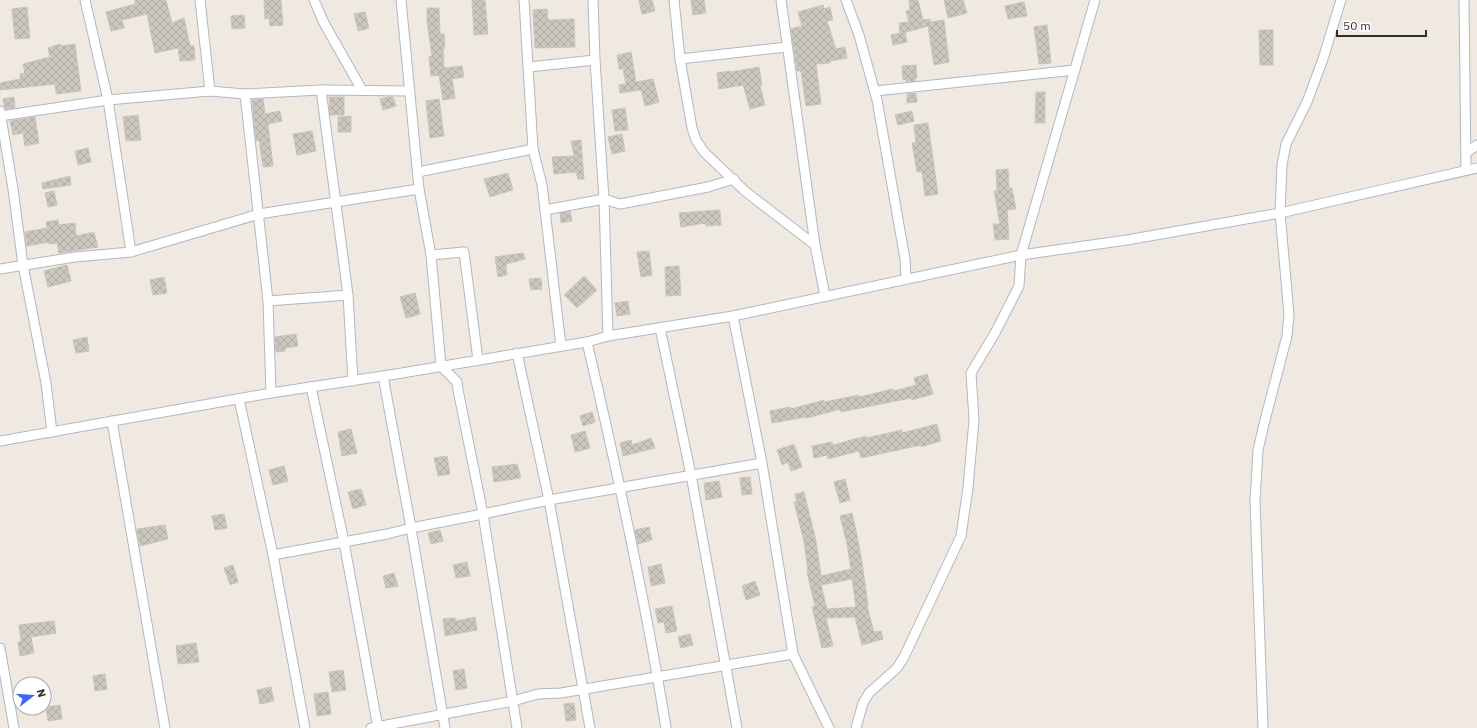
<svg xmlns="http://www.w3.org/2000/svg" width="1477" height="728" font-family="'IBM Plex Sans',sans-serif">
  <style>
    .building { fill: url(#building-cross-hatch); stroke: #cbc5ba; fill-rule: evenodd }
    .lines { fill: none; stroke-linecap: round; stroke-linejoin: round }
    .street-casing { stroke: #b4b7c1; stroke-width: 11 }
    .street { stroke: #fff; stroke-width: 9 }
  </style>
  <defs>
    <pattern id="building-cross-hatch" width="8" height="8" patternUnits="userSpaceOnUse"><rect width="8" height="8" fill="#cbc7bf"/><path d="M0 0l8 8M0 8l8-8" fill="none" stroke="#afaba4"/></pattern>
  </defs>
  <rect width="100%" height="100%" fill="#efe9e1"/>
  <g class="building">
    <polygon points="135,0 166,0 172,23 184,18 190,46 194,46 195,60 180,61 178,48 155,53 147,14 122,20 124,28 111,31 106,12 135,4"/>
    <polygon points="264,0 281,0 283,25 270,26 269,18 265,19"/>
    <polygon points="472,0 485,0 488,34 474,35"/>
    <polygon points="639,0 652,0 655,11 642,14"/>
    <polygon points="691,0 704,0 706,13 693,15"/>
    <polygon points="909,0 918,0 923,20 930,19 931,22 944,20 949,62 934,65 928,26 903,33 905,32 907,42 893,45 891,35 900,33 899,23 909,22 906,11 910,10"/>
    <polygon points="944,0 963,0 967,13 948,18"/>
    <polygon points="1024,2 1027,16 1008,19 1005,6"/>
    <polygon points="823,5 824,9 830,7 833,20 827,21 836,49 845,47 847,58 830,61 830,63 816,64 821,104 806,106 801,71 797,71 791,29 802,26 798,12"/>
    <polygon points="27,7 30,38 15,39 12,9"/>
    <polygon points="427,8 439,8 440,34 444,34 445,48 443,49 444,68 462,66 464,77 452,79 455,98 443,100 439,75 431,76 429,57 432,56 427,22"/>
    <polygon points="547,9 548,20 574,19 575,47 535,48 533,10"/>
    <polygon points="365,12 369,28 358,31 354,14"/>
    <polygon points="244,15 245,28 232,29 231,16"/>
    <polygon points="1047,25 1051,63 1039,64 1034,27"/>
    <polygon points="1259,30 1273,30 1273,65 1260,65"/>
    <polygon points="60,44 61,46 75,44 81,91 56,94 55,84 0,90 0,83 20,79 20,74 25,73 23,64 50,57 48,48"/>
    <polygon points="631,52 636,82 653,79 659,102 645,106 641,90 620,93 619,85 626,84 623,69 619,69 617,55"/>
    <polygon points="916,65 917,78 915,78 915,81 906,82 906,79 903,80 902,66"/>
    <polygon points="759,67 762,85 760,86 765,105 750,109 743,85 719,89 717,73 730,71 731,72"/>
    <polygon points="1036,92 1045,92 1045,123 1035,123"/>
    <polygon points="916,93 917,102 907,103 907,94"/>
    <polygon points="14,97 15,108 6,109 4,106 3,99"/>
    <polygon points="329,97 344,97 344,115 330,115"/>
    <polygon points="387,97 393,97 396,106 383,110 380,99"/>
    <polygon points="263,99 265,114 280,111 282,121 268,124 273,166 263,167 259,140 256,141 252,100"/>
    <polygon points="439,99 444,136 430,138 426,101"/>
    <polygon points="625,108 628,130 615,131 612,110"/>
    <polygon points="912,111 914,121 898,125 895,115"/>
    <polygon points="138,115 141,140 126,141 123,117"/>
    <polygon points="351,116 351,132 338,132 338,117"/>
    <polygon points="35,117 39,143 25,146 23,133 13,135 10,121"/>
    <polygon points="928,123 938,194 925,196 922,172 917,172 912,143 916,142 914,125"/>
    <polygon points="312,131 316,151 297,155 293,134"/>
    <polygon points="622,134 625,151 612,154 608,137"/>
    <polygon points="581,140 584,179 578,179 576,172 554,174 552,157 574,156 571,141"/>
    <polygon points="88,148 91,162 78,165 75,151"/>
    <polygon points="1008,169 1009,188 1012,188 1016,209 1007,210 1009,239 995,240 993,224 1000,224 994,191 997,191 996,170"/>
    <polygon points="508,173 513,190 490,197 484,179"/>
    <polygon points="70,176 71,185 43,189 42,183"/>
    <polygon points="54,191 57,205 48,207 45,193"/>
    <polygon points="720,210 721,225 706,226 705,223 681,227 679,213"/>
    <polygon points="570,211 572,221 561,223 560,213"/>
    <polygon points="58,220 59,225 75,223 76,236 94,232 98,247 59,253 57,243 49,244 49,242 27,246 25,232 47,228 46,222"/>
    <polygon points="649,251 652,275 641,277 637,252"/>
    <polygon points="523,253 525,259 506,264 507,275 498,277 495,257"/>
    <polygon points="67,265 71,281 48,287 44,271"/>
    <polygon points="679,266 681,295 666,296 665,267"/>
    <polygon points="584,276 597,290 577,308 564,295"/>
    <polygon points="164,277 167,293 153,295 150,280"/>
    <polygon points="541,278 542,289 531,290 529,279"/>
    <polygon points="415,293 420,314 406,318 400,297"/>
    <polygon points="628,301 630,314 617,316 615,303"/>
    <polygon points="296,334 298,346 285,348 285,351 276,352 275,337"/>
    <polygon points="87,337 89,351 76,353 73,340"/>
    <polygon points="927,374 933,394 912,400 911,398 841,412 840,409 807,418 806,417 772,423 770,411 790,407 791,409 824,400 824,402 859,395 859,397 893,389 894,391 916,385 914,378"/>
    <polygon points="592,412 595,422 583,426 580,416"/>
    <polygon points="937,424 941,441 921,447 921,445 861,458 859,451 828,459 827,455 814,458 812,446 832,442 833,445 866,436 866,438 902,430 902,433"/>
    <polygon points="351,429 357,453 342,456 338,432"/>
    <polygon points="585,431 590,448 575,452 571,435"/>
    <polygon points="651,438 655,448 623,456 620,443 631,440 632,445"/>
    <polygon points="794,444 802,467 791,471 788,462 782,465 777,450"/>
    <polygon points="447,456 450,474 438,476 434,458"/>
    <polygon points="517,464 521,478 494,482 492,467"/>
    <polygon points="284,466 288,481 273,485 269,470"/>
    <polygon points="750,477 752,494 742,495 740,478"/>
    <polygon points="845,479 850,500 840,503 834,482"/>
    <polygon points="719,481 722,497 706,500 704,483"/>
    <polygon points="361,489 366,505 353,509 348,492"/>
    <path d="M804,492L816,541L821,576L851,569L847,544L840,516L852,513L857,535L862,562L868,605L867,606L874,632L881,631L883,639L862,645L855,617L826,618L833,646L822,648L812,607L815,606L807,572L808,571L804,541L794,502H797L795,494ZM852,579L856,607L827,609L821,585Z"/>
    <polygon points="224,514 227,528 215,530 212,516"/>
    <polygon points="165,525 168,539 140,546 137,529"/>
    <polygon points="649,527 652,540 638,544 635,530"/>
    <polygon points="440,530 443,541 431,544 428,533"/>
    <polygon points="467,562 470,576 456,578 453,565"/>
    <polygon points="661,564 665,583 651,586 648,567"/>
    <polygon points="233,565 238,582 230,585 224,568"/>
    <polygon points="394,573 398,586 386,588 383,576"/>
    <polygon points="755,581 760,595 746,600 742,586"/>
    <polygon points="672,606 677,631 666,633 664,622 658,623 655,609"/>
    <polygon points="475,617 477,630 445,636 443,619 455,618 456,621"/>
    <polygon points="54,621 56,633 31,637 34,653 20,656 18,642 21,642 19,625"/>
    <polygon points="690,634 693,645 681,648 678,637"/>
    <polygon points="196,643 199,662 178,664 176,646"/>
    <polygon points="464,669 467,688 456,690 453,671"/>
    <polygon points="343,670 346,690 332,692 329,672"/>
    <polygon points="105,674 107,689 95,691 93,676"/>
    <polygon points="271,687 274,701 260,704 257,690"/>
    <polygon points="328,692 331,714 317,716 314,694"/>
    <polygon points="574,703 576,720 566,721 564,704"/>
    <polygon points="60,705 62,719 48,721 46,707"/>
  </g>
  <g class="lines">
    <defs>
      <g id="street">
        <polyline points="85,0 108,100 131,252"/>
        <polyline points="200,0 210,91"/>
        <polyline points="314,0 324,23 362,90"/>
        <polyline points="401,0 419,189 431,255 464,252 478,360"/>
        <polyline points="524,0 533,149 542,185 545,210 561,346"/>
        <polyline points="593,0 595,60 604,199 608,336"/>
        <polyline points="674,0 680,59 692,128 696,140 704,152 746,192 815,245"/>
        <polyline points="781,0 815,245 825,296"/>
        <polyline points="846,0 859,35 877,100 905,259 906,279"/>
        <polyline points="1464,0 1466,170"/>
        <polyline points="680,59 787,47"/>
        <polyline points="529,67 595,60"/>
        <polyline points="321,90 348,295 353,381"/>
        <polyline points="875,91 1075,70"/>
        <polyline points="245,94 268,301 271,393"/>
        <polyline points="0,111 13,189 23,265 46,383 52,432"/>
        <polyline points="0,116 108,100 210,91 245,94 321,90 410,91"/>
        <polyline points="1466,153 1477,145"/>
        <polyline points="418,172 533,149"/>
        <polyline points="545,210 604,199 620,204 708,187 734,179"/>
        <polyline points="431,255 441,366 457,382 458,390 483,514 517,728"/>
        <polyline points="0,269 75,257 131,252 259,214 419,189"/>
        <polyline points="268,301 348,295"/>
        <polyline points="733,316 762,463 793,654 829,728"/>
        <polyline points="660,328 691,475 737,728"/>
        <path d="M587,342C617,470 645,598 666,728"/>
        <polyline points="517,353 549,500 590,728"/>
        <polyline points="383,376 411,528 445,728"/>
        <polyline points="311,387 344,542 378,728"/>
        <polyline points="239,399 273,555 305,728"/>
        <polyline points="112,421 165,728"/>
        <polyline points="0,441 271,393 396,374 587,342 608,336 733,316 1021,255 1127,240 1280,213 1477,168"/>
        <polyline points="273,555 387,534 411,528 483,514 549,500 762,463"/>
        <polyline points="0,648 14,728"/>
        <polyline points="371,728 513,701 538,694 561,693 793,654"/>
        <polyline points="856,728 863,703 869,693 897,668 904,657 961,536 968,488 974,420 971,373 995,333 1019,286 1021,255 1095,0"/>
        <polyline points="1263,728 1255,501 1258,450 1264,424 1287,336 1289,315 1280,213 1282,165 1286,144 1307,102 1323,59 1341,0"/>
      </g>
    </defs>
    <use href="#street" class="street-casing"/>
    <use href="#street" class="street"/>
  </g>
  <g transform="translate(32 696) rotate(73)"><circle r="19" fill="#ffffff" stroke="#ababab"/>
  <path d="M0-3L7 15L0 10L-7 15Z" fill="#4264fb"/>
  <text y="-6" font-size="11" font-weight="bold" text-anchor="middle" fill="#2e2e2e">N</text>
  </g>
  <path d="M1337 30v6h89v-6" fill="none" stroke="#2e2e2e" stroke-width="2"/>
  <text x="1343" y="30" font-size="12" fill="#2e2e2e" stroke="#ffffff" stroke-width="3" paint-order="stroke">50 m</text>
</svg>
